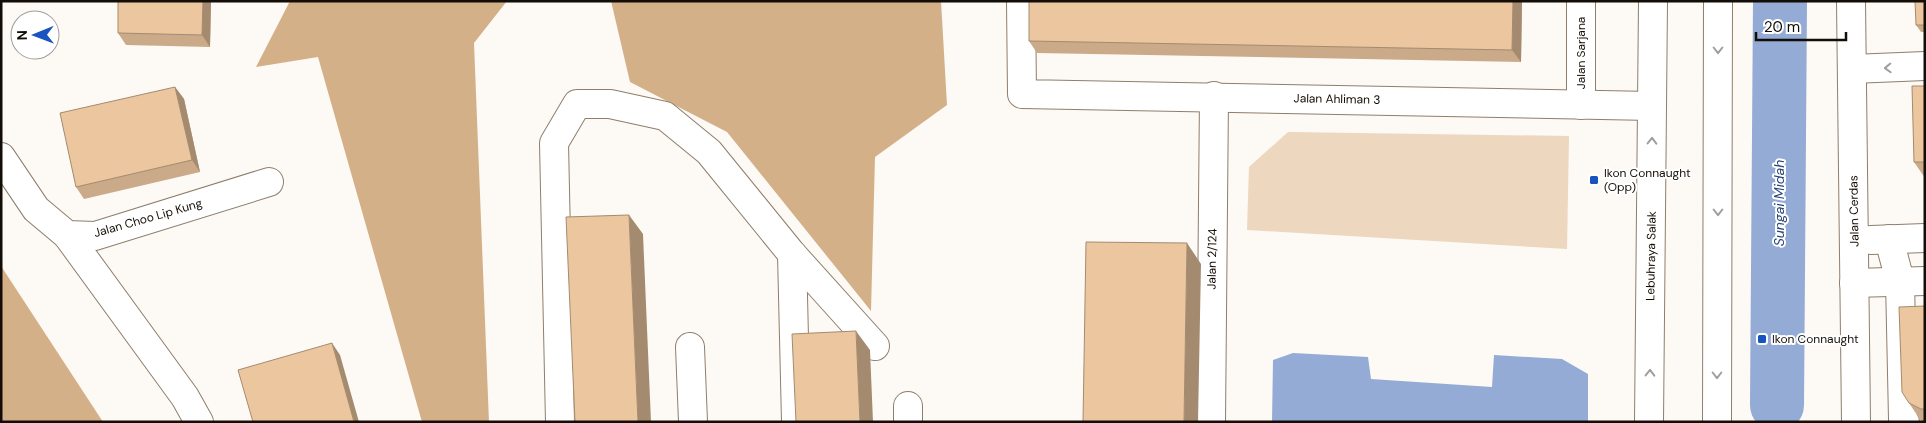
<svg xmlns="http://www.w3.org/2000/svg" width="1926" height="423" font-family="'DM Sans',sans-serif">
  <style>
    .green { fill: #edd7bf }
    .forest { fill: #d4b089 }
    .water { fill: #93abd5 }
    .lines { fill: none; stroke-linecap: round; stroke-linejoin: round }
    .river { stroke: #93abd5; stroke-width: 54 }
    .minor-casing { stroke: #8e7e6c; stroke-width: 30 }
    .highway-casing { stroke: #8e7e6c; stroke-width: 30 }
    .minor { stroke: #fff; stroke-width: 28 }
    .highway { stroke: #fff; stroke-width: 28 }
    .wall { fill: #caaa89 }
    .shaded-wall { fill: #a48b6f }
    .building { fill: #ebc69f; stroke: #a48b6f }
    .oneway { stroke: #a19e9c }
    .poi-dot { fill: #1853bf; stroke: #fff; stroke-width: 2 }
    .labels { text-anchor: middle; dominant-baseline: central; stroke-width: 4; stroke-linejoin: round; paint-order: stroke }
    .street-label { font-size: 12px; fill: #130d07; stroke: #fff }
    .poi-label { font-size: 12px; fill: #130d07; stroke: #fff; text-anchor: start }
    .water-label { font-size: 14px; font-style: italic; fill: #274479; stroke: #fff }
  </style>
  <rect width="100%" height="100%" fill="#fdf9f5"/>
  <polygon class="green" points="1288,132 1569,136 1567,249 1247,230 1249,167"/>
  <g class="forest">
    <polygon points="290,1 507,1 474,43 489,422 422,422 318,57 256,67"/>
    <polygon points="611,1 941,1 947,105 875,157 871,311 727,132 630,82"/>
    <polygon points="1,266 103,422 1,422"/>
  </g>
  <polygon class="water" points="1293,353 1368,357 1371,379 1492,387 1494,355 1562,359 1588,374 1588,422 1272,422 1273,360"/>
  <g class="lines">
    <polyline class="river" points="1777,405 1780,1"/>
    <defs>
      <g id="minor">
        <polyline points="1021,1 1022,94 1652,106"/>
        <polyline points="1851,1 1856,422"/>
        <polyline points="1852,69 1925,66"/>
        <polyline points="1581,105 1581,1"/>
        <polyline points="1,157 36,209 67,235 95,236 269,182"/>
        <polyline points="67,235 185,397 199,422"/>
        <polyline points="1889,239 1900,281 1903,419 1905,422"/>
        <polyline points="1871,240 1925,238"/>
        <polyline points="792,254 796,422"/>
        <polyline points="1854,283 1925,281"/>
        <polyline points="690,347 693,422"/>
        <polyline points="908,406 908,422"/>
        <polyline points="560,422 554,143 577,104 610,104 665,116 709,152 792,254 875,346"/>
        <polyline points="1211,422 1214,96"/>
      </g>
      <g id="highway">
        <polyline points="1649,422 1653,1"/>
        <polyline points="1717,422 1718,1"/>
      </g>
    </defs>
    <use href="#minor" class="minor-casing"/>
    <use href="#highway" class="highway-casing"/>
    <use href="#minor" class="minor"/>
    <use href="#highway" class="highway"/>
  </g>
  <g class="wall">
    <polygon points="211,1 210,47 126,45 118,33"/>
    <polygon points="1522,1 1521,62 1037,53 1029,41"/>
    <polygon points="1925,1 1925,32 1921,32 1916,25"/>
    <polygon points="1925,86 1925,178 1914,162"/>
    <polygon points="175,87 184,99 200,172 84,199 76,187"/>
    <polygon points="1925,306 1925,422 1923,422 1921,421 1909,403"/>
  </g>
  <g class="shaded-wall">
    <polygon points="203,1 211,1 210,47 202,35"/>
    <polygon points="1513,1 1522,1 1521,62 1512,50"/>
    <polygon points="175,87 184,99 200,172 192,160"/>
    <polygon points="629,215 643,234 651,422 638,422"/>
    <polygon points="1187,243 1201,264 1198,422 1184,422"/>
    <polygon points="856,331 870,350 873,422 860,422"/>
    <polygon points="332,343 340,355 359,422 354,422"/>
  </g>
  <g class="building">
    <polygon points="118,1 203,1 202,35 118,33"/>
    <polygon points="1029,1 1513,1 1512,50 1029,41"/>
    <polygon points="1915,1 1925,1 1925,25 1916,25"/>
    <polygon points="1912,86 1925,86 1925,162 1914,162"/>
    <polygon points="175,87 192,160 76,187 60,113"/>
    <polygon points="629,215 638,422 575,422 566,217"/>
    <polygon points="1086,242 1187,243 1184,422 1083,422"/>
    <polygon points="1925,306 1925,409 1921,409 1909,403 1902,392 1899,307"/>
    <polygon points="856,331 860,422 796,422 792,334"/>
    <polygon points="332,343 354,422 253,422 238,370"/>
  </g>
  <defs><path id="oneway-chevron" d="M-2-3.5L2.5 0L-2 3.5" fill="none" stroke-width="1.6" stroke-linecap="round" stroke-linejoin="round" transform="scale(1.25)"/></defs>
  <g class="oneway">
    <use href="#oneway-chevron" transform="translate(1718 50) rotate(90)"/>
    <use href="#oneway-chevron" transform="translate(1888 68) rotate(178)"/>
    <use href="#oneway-chevron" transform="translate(1652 141) rotate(-89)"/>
    <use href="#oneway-chevron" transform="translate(1718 212) rotate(90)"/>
    <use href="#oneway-chevron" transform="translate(1650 373) rotate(-89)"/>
    <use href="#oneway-chevron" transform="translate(1717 375) rotate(90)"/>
  </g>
  <g class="poi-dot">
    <rect x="1589" y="175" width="10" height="10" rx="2.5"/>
    <rect x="1757" y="334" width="10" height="10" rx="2.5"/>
  </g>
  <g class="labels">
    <g class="street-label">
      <text transform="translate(1581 53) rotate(-90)">Jalan Sarjana</text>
      <text transform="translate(1337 99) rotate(1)">Jalan Ahliman 3</text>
      <text transform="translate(1854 211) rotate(-91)">Jalan Cerdas</text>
      <text transform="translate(148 218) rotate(-16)">Jalan Choo Lip Kung</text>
      <text transform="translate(1651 256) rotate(-89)">Lebuhraya Salak</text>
      <text transform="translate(1212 259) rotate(-89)">Jalan 2/124</text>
    </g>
    <g class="poi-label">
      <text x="1604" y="173">Ikon Connaught<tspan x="1604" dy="14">(Opp)</tspan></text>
      <text x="1772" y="339">Ikon Connaught</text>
    </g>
    <g class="water-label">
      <text transform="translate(1779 203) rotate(-90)">Sungai Midah</text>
    </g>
  </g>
  <rect width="1926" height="423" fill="none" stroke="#130d07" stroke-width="5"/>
  <g transform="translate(35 35) rotate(269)"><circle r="24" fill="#ffffff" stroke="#a19e9c"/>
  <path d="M0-4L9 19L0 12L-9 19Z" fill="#1853bf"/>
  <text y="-8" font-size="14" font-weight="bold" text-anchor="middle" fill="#130d07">N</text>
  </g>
  <path d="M1756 32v8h90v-8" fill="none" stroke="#130d07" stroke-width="2.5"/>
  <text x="1764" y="32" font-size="15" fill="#130d07" stroke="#ffffff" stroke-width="4" paint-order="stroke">20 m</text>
</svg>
